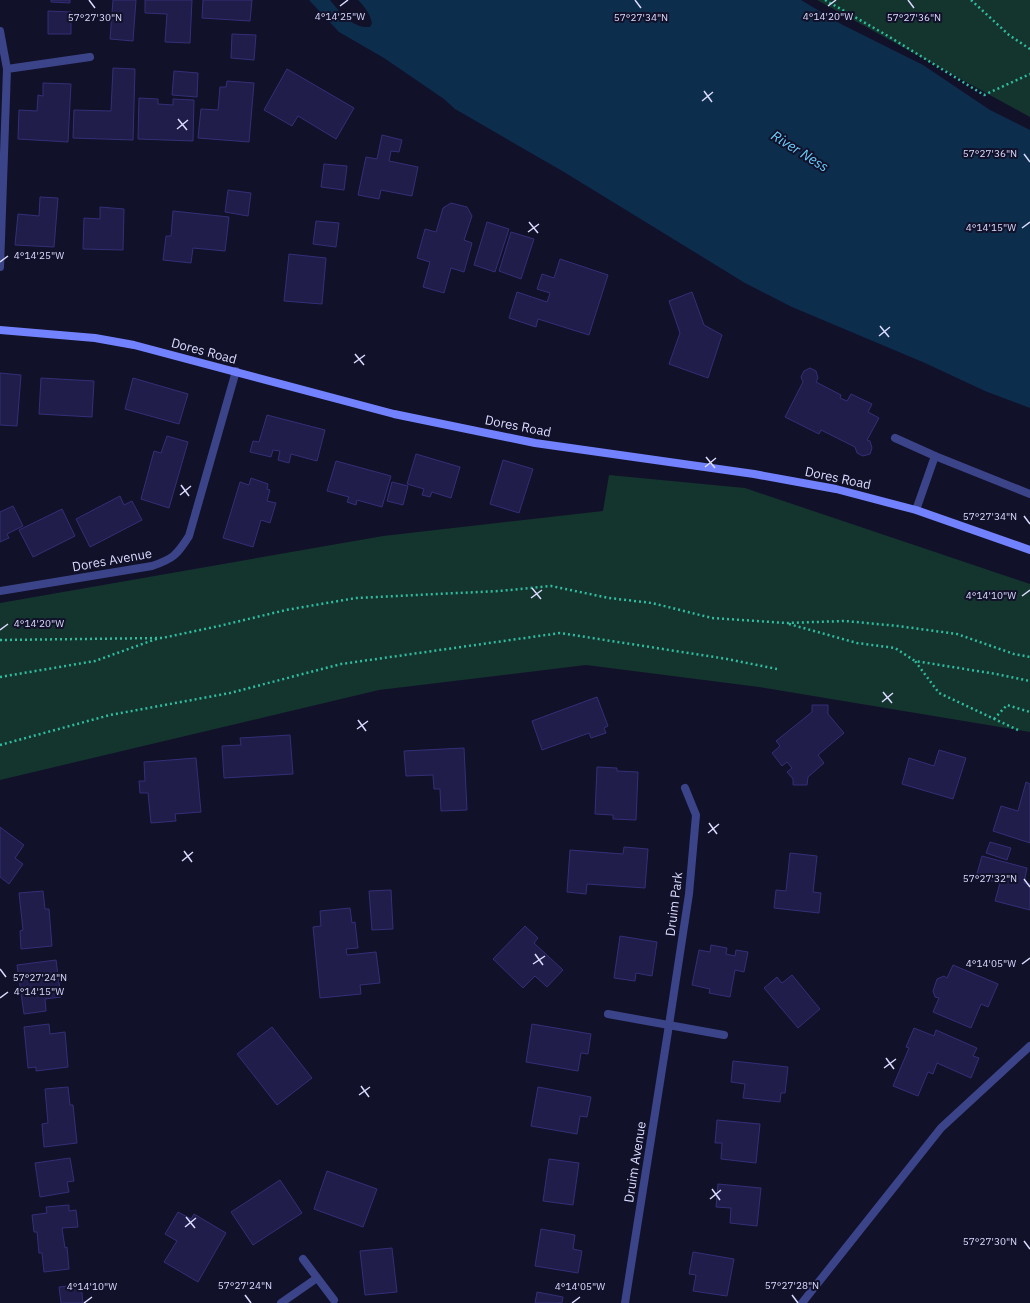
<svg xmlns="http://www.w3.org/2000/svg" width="1030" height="1303" font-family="'IBM Plex Sans',sans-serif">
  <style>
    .green { fill: #14342e }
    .water { fill: #0d2d4d }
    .building { fill: #201d4b; stroke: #332f77 }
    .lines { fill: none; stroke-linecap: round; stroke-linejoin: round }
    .path { stroke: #31bca0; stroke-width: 2.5; stroke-dasharray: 2 3; stroke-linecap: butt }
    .service { stroke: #3c4489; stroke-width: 8 }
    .minor { stroke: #3c4489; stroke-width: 8 }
    .secondary { stroke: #7282fe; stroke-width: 8 }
    .ticks { fill: none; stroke: #dadbff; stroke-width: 1.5 }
    .labels { text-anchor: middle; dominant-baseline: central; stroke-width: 4; stroke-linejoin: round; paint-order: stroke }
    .street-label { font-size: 13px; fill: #dadbff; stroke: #12112a }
    .water-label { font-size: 14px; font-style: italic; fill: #69cefe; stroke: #12112a }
    .ticks-label { font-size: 10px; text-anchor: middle; fill: #dadbff; stroke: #12112a; stroke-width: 4; stroke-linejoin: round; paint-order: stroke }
  </style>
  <rect width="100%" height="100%" fill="#12112a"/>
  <g class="green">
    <polygon points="817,0 1030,0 1030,117"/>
    <polygon points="609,475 745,488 1030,584 1030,732 759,687 586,665 379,690 0,780 0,603 383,536 603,511"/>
  </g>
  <path class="water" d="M309,0H330C341,13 351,28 370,27L372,23C370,14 365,7 358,0H801L841,24L923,65L990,110L1030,130V408L985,391L925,363L792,307L745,283L564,172L455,109L444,99L384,58L339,32Z"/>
  <g class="building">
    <polygon points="51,0 70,0 70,3 51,2"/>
    <polygon points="113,0 136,0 133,41 110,39"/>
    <polygon points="145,0 192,0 190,43 165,42 167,14 145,13"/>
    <polygon points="203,0 252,0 250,21 202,18"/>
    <polygon points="48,11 71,12 71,34 48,34"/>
    <polygon points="232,34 256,35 254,60 231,58"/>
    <polygon points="113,68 135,69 133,140 73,138 74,110 111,111"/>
    <polygon points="287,69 354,108 336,139 298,116 292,126 264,110"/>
    <polygon points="174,71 198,73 197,97 172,95"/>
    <polygon points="227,81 254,83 249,142 198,138 201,109 218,110 220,87 226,87"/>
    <polygon points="43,83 71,84 68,142 18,139 19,110 37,111 38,95 43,96"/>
    <polygon points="139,98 158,99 158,104 173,105 173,99 194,100 193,141 138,139"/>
    <polygon points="382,135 402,140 399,152 391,151 389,161 418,167 412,196 381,190 379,199 358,195 366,157 377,159"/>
    <polygon points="324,164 347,166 344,190 321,187"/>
    <polygon points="228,190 251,193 248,216 225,212"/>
    <polygon points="40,197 58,198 54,247 15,245 18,214 39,216"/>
    <polygon points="451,203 467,207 472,216 464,240 472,243 464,272 451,268 444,293 423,287 430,262 417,258 425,229 436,232 443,208"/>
    <polygon points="100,207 124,209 123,250 83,249 84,218 100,219"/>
    <polygon points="173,211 229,217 225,251 193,248 191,263 163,260 166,236 171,236"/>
    <polygon points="316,221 339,223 336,247 313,244"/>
    <polygon points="487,222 509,229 495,272 474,265"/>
    <polygon points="511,232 534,239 521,279 499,271"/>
    <polygon points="289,254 326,258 322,304 284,301"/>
    <polygon points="560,259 608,275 589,335 538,319 536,327 509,318 517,292 547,302 550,293 537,289 542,274 554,278"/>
    <polygon points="692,292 704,325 722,335 708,378 669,364 680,333 669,301"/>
    <polygon points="810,368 816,371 818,378 816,382 841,395 840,398 847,401 851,394 872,404 868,412 879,418 867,440 870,441 872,448 870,454 863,456 857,453 855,447 821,430 819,434 785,417 803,382 801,377 804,371"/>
    <polygon points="0,373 21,375 17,426 0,425"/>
    <polygon points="41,378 94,381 92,417 39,414"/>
    <polygon points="133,378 188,394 179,424 125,409"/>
    <polygon points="267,415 325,430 317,461 291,454 289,463 278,460 280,451 273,450 271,457 250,452 253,441 259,442"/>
    <polygon points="167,436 188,442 169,508 141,499 154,451 161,453"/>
    <polygon points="416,454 460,467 451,498 432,492 430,497 422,495 424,489 407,484"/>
    <polygon points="503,460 533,469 519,513 490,504"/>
    <polygon points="336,461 391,476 382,507 357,500 356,505 347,502 349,497 327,491"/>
    <polygon points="251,478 268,484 267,489 270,490 267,501 276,503 270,523 261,520 253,547 223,538 240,482 249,485"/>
    <polygon points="392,482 408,486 403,505 387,501"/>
    <polygon points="120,496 124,505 132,501 142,520 90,547 76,519"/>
    <polygon points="13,506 23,526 7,534 9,538 0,542 0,512"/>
    <polygon points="62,509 75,536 33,557 19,530"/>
    <polygon points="597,697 608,726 604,728 606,733 591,738 589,733 542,750 532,721"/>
    <polygon points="812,705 828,705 828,714 844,733 818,755 824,763 808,777 807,785 793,785 793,779 787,772 792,768 787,762 782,766 772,753 780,746 776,741 812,712"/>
    <polygon points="290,735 293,774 224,778 222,746 241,745 240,738"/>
    <polygon points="464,748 467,810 441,811 440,789 434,789 433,775 406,776 404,751"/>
    <polygon points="939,750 966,758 953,799 902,784 909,758 934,766"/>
    <polygon points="196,758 201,812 175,814 176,821 151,823 148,793 140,793 139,781 145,781 144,762"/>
    <polygon points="597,767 617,768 617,771 638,772 636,820 613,819 613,815 595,814"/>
    <polygon points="1026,782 1030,784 1030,843 993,831 1001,806 1018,811"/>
    <polygon points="0,827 24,845 15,858 23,864 9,884 0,877"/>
    <polygon points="990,842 1011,848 1007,860 986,853"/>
    <polygon points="624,847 648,849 645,888 587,884 586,894 567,892 570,850 623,854"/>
    <polygon points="790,853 817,856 813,892 821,893 819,913 774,908 776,890 786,891"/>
    <polygon points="982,856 1027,868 1024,883 1030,884 1030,910 995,901 1000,883 976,877"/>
    <polygon points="391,890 393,929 372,930 369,891"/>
    <polygon points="43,891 45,909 49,909 52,946 21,949 20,931 23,930 19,893"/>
    <polygon points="350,908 352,923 355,922 358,948 346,949 347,955 376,952 380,983 360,985 361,994 320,998 313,927 321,926 320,911"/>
    <polygon points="525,926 538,938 534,943 563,970 547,987 535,976 523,988 493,959"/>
    <polygon points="620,936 657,942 652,976 636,973 635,981 614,978"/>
    <polygon points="711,945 727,948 726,954 735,956 736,950 748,952 744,972 735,970 730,997 709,993 710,989 692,985 699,950 710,952"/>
    <polygon points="56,960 61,997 45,999 46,1011 24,1014 17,965"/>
    <polygon points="953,965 998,984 988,1007 981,1004 971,1028 933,1012 939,998 935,997 933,991 937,979 944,976 947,978"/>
    <polygon points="792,975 820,1009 798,1028 764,988 777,977 782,983"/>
    <polygon points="49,1024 50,1034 65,1032 68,1067 36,1071 36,1067 28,1068 24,1027"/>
    <polygon points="532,1024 591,1034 588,1054 581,1053 578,1071 526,1062"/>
    <polygon points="272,1027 312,1078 277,1105 237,1054"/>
    <polygon points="914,1028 934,1036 936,1030 977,1048 973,1056 979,1058 971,1078 937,1063 933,1074 928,1072 918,1096 893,1086 909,1048 906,1047"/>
    <polygon points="733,1061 788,1067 785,1093 781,1093 780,1102 743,1098 745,1084 731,1082"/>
    <polygon points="68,1087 70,1105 73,1105 77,1143 44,1147 42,1124 48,1123 45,1089"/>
    <polygon points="538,1087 591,1097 587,1117 580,1116 577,1134 531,1126"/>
    <polygon points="717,1120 760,1124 756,1163 721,1159 722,1143 715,1143"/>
    <polygon points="70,1158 74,1181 67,1182 69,1192 40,1197 35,1163"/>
    <polygon points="549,1159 579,1163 573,1205 543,1201"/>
    <polygon points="327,1171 377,1189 363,1227 314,1209"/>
    <polygon points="280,1180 302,1213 253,1245 231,1212"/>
    <polygon points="718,1184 761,1188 757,1226 730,1223 731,1208 716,1207"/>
    <polygon points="69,1205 69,1211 76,1210 78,1227 62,1228 65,1248 67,1247 69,1269 44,1272 42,1253 39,1253 37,1232 34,1232 32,1215 47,1213 46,1207"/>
    <polygon points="178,1212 191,1219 194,1214 226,1233 198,1282 164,1262 177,1241 165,1234"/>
    <polygon points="541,1229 575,1235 573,1249 582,1251 578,1273 535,1266"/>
    <polygon points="392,1248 397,1292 365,1295 360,1251"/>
    <polygon points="693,1252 734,1259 727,1296 693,1291 696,1275 689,1274"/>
    <polygon points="81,1285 83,1303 61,1303 59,1287"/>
    <polygon points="537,1292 563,1297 562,1303 535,1303"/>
  </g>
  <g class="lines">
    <g class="path">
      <polyline points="825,0 888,36 984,95 1030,74"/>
      <polyline points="971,0 1009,35 1030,49"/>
      <polyline points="789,624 857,643 895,648 915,661"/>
      <polyline points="0,640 162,638 219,626 286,610 356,598 499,591 551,586 609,598 652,603 712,618 786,623 845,621 898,626 957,634 1014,654 1030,657"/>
      <polyline points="0,677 95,661 159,638"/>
      <polyline points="994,719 1007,705 1030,712"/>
      <polyline points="1018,730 939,693 915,661 996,674 1030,681"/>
      <polyline points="0,745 110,715 230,693 341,664 560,633 727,659 777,669"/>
    </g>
    <g class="service">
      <polyline points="895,438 935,456 1030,494"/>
      <polyline points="916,510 935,456"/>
      <polyline points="669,1025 689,894 696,815 685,788"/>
    </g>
    <g class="minor">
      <polyline points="0,31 7,69"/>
      <polyline points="0,267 7,69 90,57"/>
      <path d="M0,591L152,566C173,559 177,555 189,536L236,371"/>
      <polyline points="608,1014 724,1035"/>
      <polyline points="303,1259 334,1300"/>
      <polyline points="281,1303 317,1278"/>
      <polyline points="625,1303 669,1025"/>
      <polyline points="802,1303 941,1128 1030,1046"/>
    </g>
    <polyline class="secondary" points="0,330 95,338 134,345 394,414 535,443 754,474 836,489 916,510 1030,550"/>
  </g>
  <path class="ticks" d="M89,0L95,8M635,0L641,8M908,0L914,8M340,6L348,0M828,6L836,0M704,91L712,102M702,101L713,92M178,119L187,130M177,129L188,120M1024,154L1030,162M529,222L538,233M1022,228L1030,222M528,232L539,224M0,262L8,256M880,326L889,337M879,336L890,327M355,354L364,365M354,363L365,355M706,457L715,468M705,467L716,458M181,485L189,496M180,495L191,486M1024,516L1030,524M532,588L541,599M1022,596L1030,590M531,598L542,590M0,630L8,624M883,692L892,703M882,702L893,693M358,720L366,731M357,729L368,721M709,823L717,834M708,833L719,824M184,851L192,862M182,861L193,852M1024,879L1030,887M535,954L543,965M533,964L545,956M1022,964L1030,958M0,969L6,977M0,998L8,992M886,1058L894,1069M884,1068L896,1059M361,1086L369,1097M359,1095L370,1087M712,1189L720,1200M710,1199L721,1190M186,1217L195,1228M185,1227L196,1218M1024,1241L1030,1249M245,1295L251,1303M792,1295L798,1303M84,1303L92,1297M572,1303L580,1297"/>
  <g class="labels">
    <g class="street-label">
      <text transform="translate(204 351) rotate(15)">Dores Road</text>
      <text transform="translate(518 426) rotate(11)">Dores Road</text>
      <text transform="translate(838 478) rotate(12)">Dores Road</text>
      <text transform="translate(112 560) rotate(-10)">Dores Avenue</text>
      <text transform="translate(674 904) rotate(-83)">Druim Park</text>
      <text transform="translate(635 1162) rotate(-81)">Druim Avenue</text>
    </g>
    <g class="water-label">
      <text transform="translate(800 151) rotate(32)">River Ness</text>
    </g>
  </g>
  <g class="ticks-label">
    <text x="340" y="20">4°14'25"W</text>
    <text x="828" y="20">4°14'20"W</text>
    <text x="95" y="21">57°27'30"N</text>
    <text x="641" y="21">57°27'34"N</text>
    <text x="914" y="21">57°27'36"N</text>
    <text x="990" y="157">57°27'36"N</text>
    <text x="991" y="231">4°14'15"W</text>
    <text x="39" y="259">4°14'25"W</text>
    <text x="990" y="520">57°27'34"N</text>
    <text x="991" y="599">4°14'10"W</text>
    <text x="39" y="627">4°14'20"W</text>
    <text x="990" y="882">57°27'32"N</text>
    <text x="991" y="967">4°14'05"W</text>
    <text x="40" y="981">57°27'24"N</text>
    <text x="39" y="995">4°14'15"W</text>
    <text x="990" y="1245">57°27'30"N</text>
    <text x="245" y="1289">57°27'24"N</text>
    <text x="792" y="1289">57°27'28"N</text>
    <text x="92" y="1290">4°14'10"W</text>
    <text x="580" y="1290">4°14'05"W</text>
  </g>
</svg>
